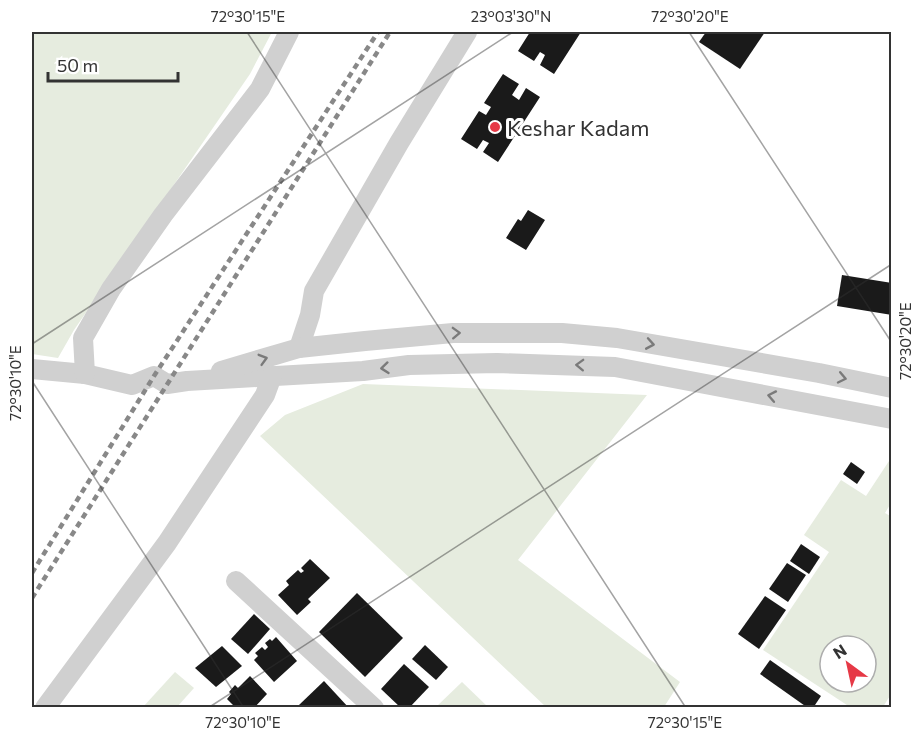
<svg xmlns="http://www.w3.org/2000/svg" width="923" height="739" font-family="Commissioner,sans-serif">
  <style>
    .green { fill: #e6ecdf; fill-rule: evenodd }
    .building { fill: #1a1a1a }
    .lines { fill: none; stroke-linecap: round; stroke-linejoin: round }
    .minor { stroke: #d0d0d0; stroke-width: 20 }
    .rail { stroke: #888; stroke-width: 4.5; stroke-dasharray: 6 4.5; stroke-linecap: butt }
    .oneway { stroke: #7a7a7a }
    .ticks { fill: none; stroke: #333; stroke-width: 1.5; stroke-opacity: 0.45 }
    .poi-dot { fill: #e63946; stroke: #fff; stroke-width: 2 }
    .labels { text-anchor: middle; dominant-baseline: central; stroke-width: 6; stroke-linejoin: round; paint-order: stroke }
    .poi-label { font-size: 22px; fill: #333; stroke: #fff; text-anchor: start }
    .neatline { fill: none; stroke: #333; stroke-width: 2 }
    .ticks-label { font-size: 15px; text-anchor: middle; fill: #333 }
  </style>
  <rect width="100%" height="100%" fill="#fff"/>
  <g class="green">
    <polygon points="32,32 272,32 250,74 74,330 58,358 32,354"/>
    <polygon points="363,384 647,395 518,560 680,682 664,707 546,707 260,436 285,415"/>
    <path d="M891,458V503L885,513L892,517L891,694L883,707H850L763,650L829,552L804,535L841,480L866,496ZM830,646H866V682H830Z"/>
    <polygon points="175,672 194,688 177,707 143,707"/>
    <polygon points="462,682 488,707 436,707"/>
  </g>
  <g class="building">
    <polygon points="530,32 581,32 554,74 540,65 545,55 540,52 534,61 518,51"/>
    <polygon points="706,32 765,32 740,69 699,42"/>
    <polygon points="503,74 519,84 512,95 519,100 526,88 540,97 498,162 483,152 489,143 483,140 477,149 461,139 479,111 486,115 491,107 484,103"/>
    <polygon points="528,210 545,220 526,250 506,238 518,219 521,221"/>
    <polygon points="842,275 892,283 892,315 837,306"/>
    <polygon points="851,462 865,472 857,484 843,474"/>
    <polygon points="801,544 820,557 809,574 790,561"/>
    <polygon points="310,559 330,578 308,599 311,602 297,615 278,595 289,585 286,581 298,570 301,573 304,571 301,568"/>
    <polygon points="787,563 806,575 788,602 769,589"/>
    <polygon points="357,593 403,638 365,677 319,632"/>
    <polygon points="765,596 786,610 759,649 738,634"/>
    <polygon points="254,614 270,629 248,654 231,639"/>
    <polygon points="276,637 297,661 274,682 254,660 258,656 255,653 262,647 265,650 268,647 265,643 270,639 272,641"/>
    <polygon points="425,645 448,667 436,680 412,659"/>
    <polygon points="222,646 242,666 216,687 195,668"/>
    <polygon points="770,660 821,696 813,708 808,708 760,674"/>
    <polygon points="404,664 429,687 409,708 401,708 381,689"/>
    <polygon points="250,676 267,694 254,708 236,708 227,699 231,694 229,692 235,685 238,688"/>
    <polygon points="324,681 349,708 302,708 299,705"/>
  </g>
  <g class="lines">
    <g class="minor">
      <polyline points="299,348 310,315 314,291 399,143 467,32"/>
      <polyline points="32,369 85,374 132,385 154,376 167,384 187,381 363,371 409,365 497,363 615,367 892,419"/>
      <polyline points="221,371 299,348 365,341 453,333 562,333 617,338 819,373 892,388"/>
      <polyline points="85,374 83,338 111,289 163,215 260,89 289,32"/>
      <polyline points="236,581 374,708"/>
      <polyline points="45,708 167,543 265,395 272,376"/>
    </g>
    <g class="rail">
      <polyline points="32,573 154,376 378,32"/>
      <polyline points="32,598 390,32"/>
    </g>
  </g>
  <defs><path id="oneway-chevron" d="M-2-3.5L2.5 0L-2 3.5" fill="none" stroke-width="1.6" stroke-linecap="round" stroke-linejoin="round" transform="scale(1.5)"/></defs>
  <g class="oneway">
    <use href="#oneway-chevron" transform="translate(456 333) rotate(-2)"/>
    <use href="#oneway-chevron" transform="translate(650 344) rotate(10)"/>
    <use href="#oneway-chevron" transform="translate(263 359) rotate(-16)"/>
    <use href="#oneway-chevron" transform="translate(580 365) rotate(-178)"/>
    <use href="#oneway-chevron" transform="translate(385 368) rotate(174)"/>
    <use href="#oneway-chevron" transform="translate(842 378) rotate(12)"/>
    <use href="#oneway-chevron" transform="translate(772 396) rotate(-169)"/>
  </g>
  <path class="ticks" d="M247,32L686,708M689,32L892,343M32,344L513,32M32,381L244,708M208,708L892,264"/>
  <circle class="poi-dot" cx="495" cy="127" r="6"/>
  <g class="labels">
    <g class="poi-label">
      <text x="507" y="127">Keshar Kadam</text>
    </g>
  </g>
  <rect width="923" height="739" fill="none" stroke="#ffffff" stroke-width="66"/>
  <g transform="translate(848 664) rotate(327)"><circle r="28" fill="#ffffff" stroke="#adadad" stroke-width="1.5"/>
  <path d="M0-4.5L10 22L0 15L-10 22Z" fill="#e63946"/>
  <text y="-9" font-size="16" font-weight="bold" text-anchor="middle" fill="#333333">N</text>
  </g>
  <path d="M48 72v9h130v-9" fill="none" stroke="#333333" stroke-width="3"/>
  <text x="57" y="72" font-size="18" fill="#333333" stroke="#ffffff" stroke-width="4.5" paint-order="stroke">50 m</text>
  <rect x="33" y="33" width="857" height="673" class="neatline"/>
  <g class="ticks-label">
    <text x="248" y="22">72°30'15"E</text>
    <text x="511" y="22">23°03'30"N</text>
    <text x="690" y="22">72°30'20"E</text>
    <text transform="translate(906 341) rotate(-90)" y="5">72°30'20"E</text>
    <text transform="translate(16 383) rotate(-90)" y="5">72°30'10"E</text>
    <text x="243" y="728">72°30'10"E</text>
    <text x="685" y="728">72°30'15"E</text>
  </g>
</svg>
